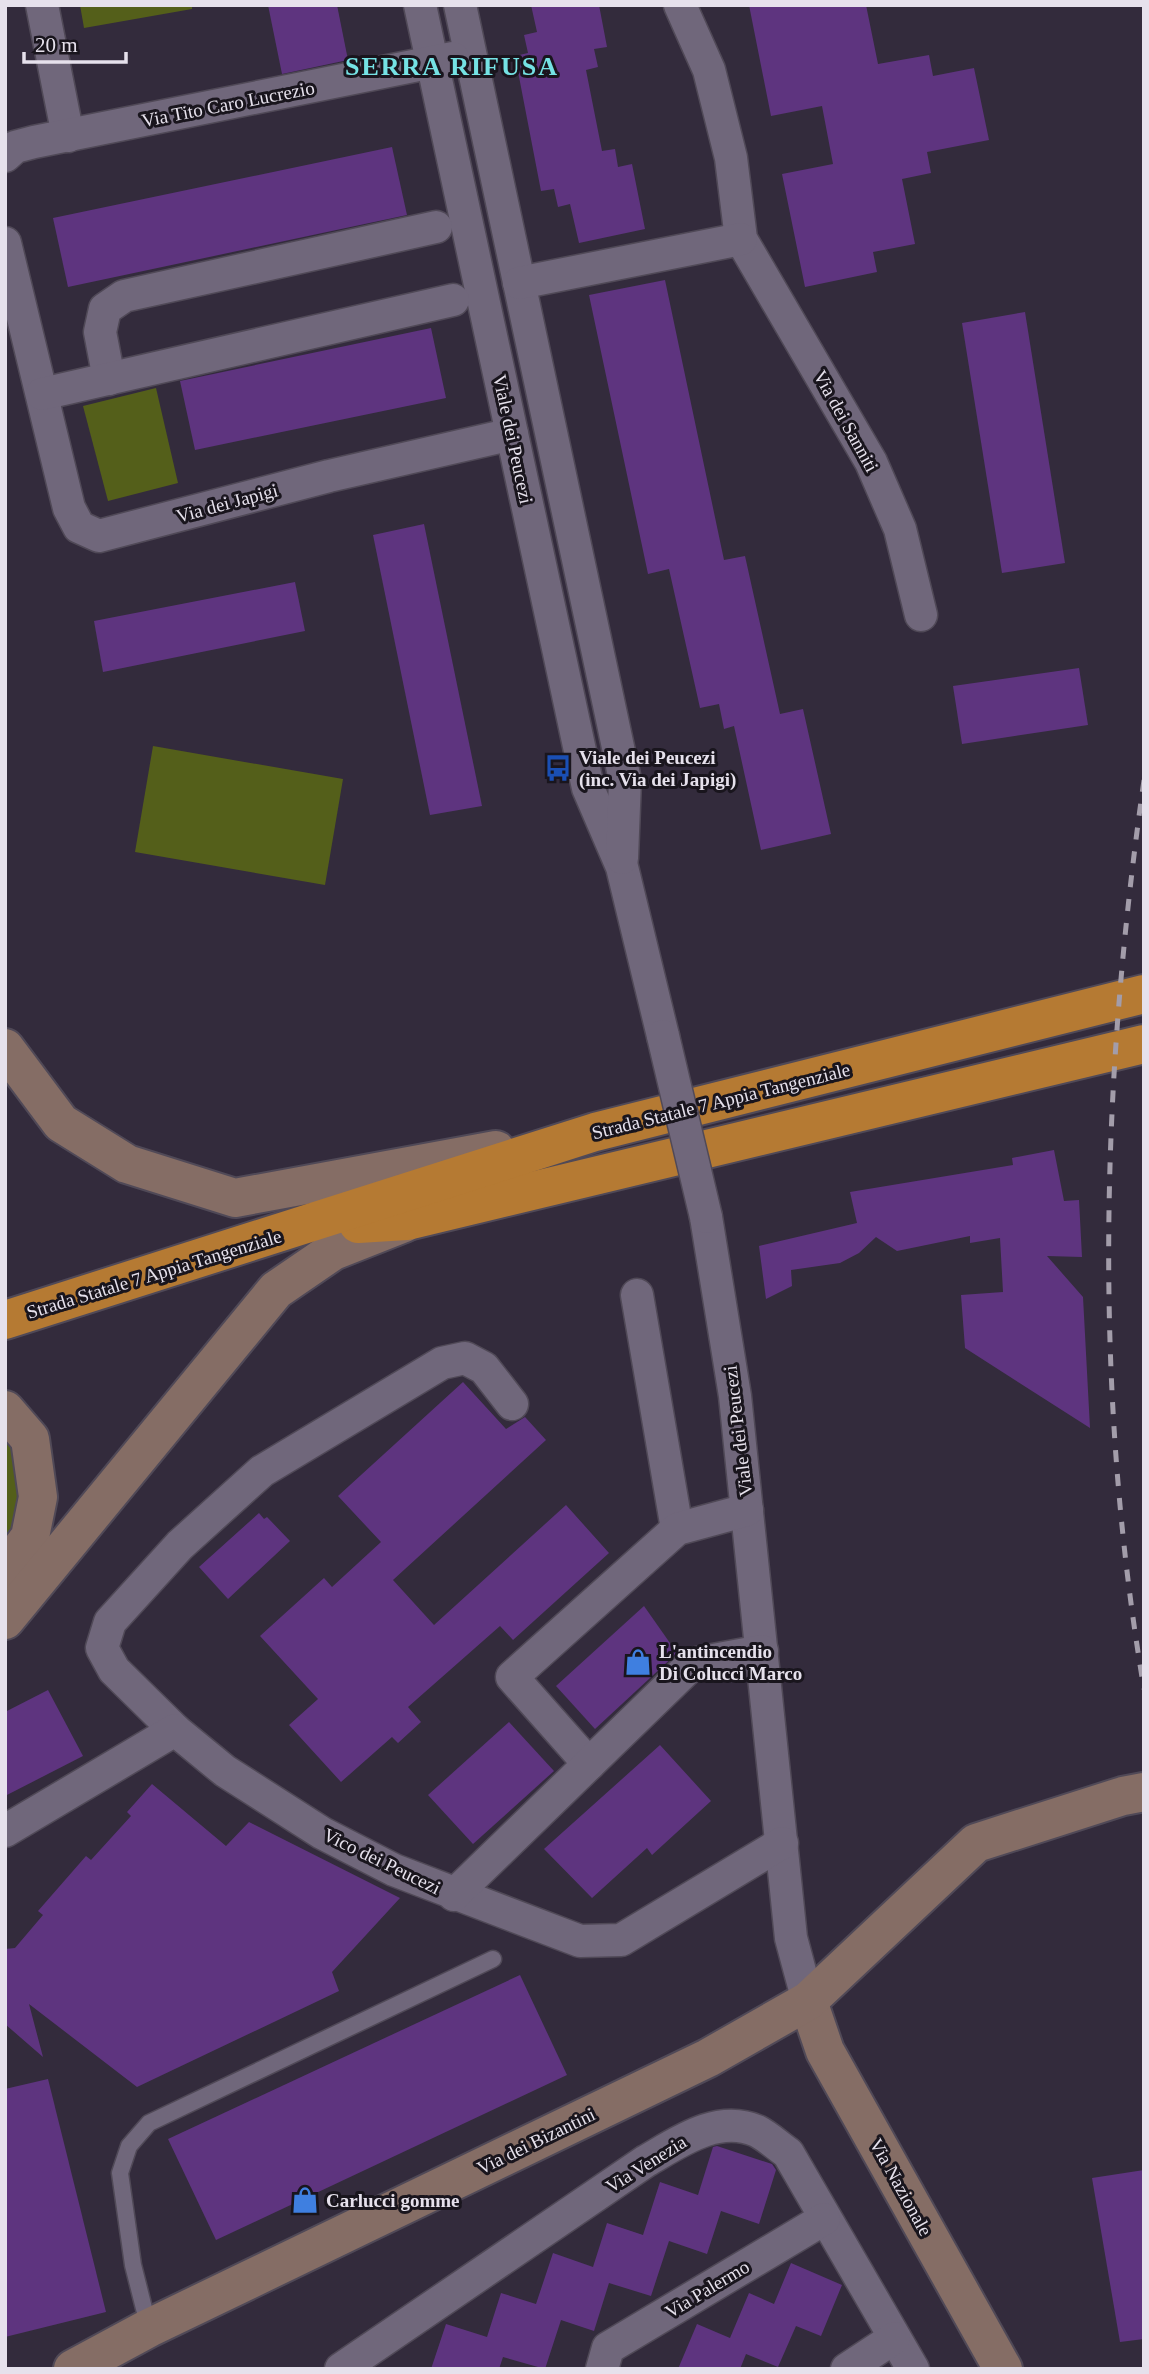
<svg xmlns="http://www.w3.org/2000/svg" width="1149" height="2374" font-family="Georgia,serif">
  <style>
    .green { fill: #545f1a }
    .building { fill: #5e347f }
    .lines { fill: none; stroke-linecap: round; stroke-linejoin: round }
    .lane-casing { stroke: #504957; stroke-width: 19 }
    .street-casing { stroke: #504957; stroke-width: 35 }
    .secondary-casing { stroke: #504957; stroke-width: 42 }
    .highway-casing { stroke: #504957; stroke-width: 42 }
    .lane { stroke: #70677b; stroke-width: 16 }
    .street { stroke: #70677b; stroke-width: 32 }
    .secondary { stroke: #856d65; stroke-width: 38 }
    .highway { stroke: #b57a33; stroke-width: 38 }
    .rail { stroke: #a39daa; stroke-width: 5; stroke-dasharray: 12 12; stroke-linecap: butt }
    .street-bridge-casing { stroke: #504957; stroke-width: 35; stroke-linecap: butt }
    .street-bridge { stroke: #70677b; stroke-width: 32 }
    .labels { text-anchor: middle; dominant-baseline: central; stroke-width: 6; stroke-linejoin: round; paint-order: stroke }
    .street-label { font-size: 19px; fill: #e6e1ec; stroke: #19151d }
    .poi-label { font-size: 19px; font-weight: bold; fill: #e6e1ec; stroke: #19151d; text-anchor: start }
    .district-label { font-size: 26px; font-weight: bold; letter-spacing: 2px; fill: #75e2e4; stroke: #19151d }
  </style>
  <rect width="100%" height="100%" fill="#332b3c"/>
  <g class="green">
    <polygon points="80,5 192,5 192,9 84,28"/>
    <polygon points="156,388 178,483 108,501 83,406"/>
    <polygon points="153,746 343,779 325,885 135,852"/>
    <path d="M5,1430C27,1473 21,1502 5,1545Z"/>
  </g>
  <g class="building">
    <polygon points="268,5 337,5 348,60 282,74"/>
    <polygon points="531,5 599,5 607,47 594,49 598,67 586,70 602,151 615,149 618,167 632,164 645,229 579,243 570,204 558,207 554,189 541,191 515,56 528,53 524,35 537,32"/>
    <polygon points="749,5 866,5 878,64 929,55 933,76 974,68 989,140 927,152 931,173 902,179 915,244 873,252 877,272 805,287 782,174 833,164 822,106 771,116"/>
    <polygon points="392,147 407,215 68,287 53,218"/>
    <polygon points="665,280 724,560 745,556 780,714 803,709 831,834 761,850 734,726 724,729 719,704 700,708 669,569 648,574 589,295"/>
    <polygon points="1025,312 1065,563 1002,573 962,323"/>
    <polygon points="431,328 446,398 195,450 180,381"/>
    <polygon points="424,524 482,806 430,815 373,535"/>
    <polygon points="295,582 305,631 103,672 94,621"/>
    <polygon points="1079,668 1088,725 962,744 953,686"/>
    <polygon points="1054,1150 1064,1201 1079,1200 1082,1257 1047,1256 1083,1297 1090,1428 965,1348 961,1295 1003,1292 1000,1238 970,1243 970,1236 897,1251 876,1237 859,1253 840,1263 791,1270 792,1286 766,1299 759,1246 857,1223 850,1192 1013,1165 1012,1158"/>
    <polygon points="463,1382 506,1429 525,1417 546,1440 393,1580 434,1625 566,1505 609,1553 513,1640 500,1626 408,1707 421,1722 398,1743 392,1737 341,1782 289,1725 318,1699 260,1636 324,1578 332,1587 381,1542 338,1496"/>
    <polygon points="259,1513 264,1519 267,1517 290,1541 228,1599 199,1567"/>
    <polygon points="644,1606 677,1653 595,1729 556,1686"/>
    <polygon points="48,1690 83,1756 5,1796 5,1712"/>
    <polygon points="509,1722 554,1771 473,1844 428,1795"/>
    <polygon points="660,1745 711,1801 652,1855 647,1848 592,1898 544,1849"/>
    <polygon points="152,1784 226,1846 249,1822 400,1898 332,1972 339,1991 137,2087 29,2004 43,2057 5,2024 5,1949 15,1948 43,1915 38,1911 86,1856 91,1860 131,1816 127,1812"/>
    <polygon points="520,1975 567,2075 216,2240 168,2139"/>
    <polygon points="48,2079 106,2312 5,2337 5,2089"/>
    <polygon points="717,2146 772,2164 776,2170 759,2224 721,2211 707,2254 669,2241 651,2296 609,2283 594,2331 561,2320 545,2369 503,2357 499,2369 431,2369 446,2324 487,2337 501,2293 536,2304 553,2253 593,2267 607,2223 643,2235 660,2182 698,2195 713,2147"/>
    <polygon points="1144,2170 1144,2339 1120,2342 1092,2178"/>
    <polygon points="791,2263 842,2285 821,2336 796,2326 778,2367 746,2354 740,2369 678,2369 697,2324 730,2338 749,2293 774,2304"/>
  </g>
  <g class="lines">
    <defs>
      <polyline id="lane" points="149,2328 133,2265 120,2173 129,2146 149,2123 493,1959"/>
      <g id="street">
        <polyline points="42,5 68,136"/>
        <polyline points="420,5 588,788 622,867 663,1036"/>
        <polyline points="460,5 625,780 622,858"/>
        <polyline points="680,5 709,70 731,158 741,239 871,462 900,529 921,615"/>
        <polyline points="5,156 15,147 34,142 453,58"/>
        <polyline points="5,243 69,508 79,527 99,536 329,476 512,434"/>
        <polyline points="519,283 741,239"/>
        <polyline points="109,379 100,332 105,309 124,296 436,227"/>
        <polyline points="42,394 453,300"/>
        <polyline points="706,1217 735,1396 791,1938 808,2001"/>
        <polyline points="637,1295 677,1529"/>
        <polyline points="175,1730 114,1670 102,1648 110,1622 180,1545 262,1471 442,1363 465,1358 484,1368 512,1404"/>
        <polyline points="589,1764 512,1677 677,1529 747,1510"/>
        <polyline points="5,1831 175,1730 225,1771 322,1833 394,1870 580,1941 621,1940 782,1843"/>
        <polyline points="454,1895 692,1664 762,1651"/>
        <path d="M341,2369L646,2161C679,2142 717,2114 757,2131C767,2136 778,2146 788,2153L913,2369"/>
        <polyline points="602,2369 608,2348 824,2219"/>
        <polyline points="847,2369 894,2338"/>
      </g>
      <g id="secondary">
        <polyline points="5,1048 61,1123 127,1164 235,1198 496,1150"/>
        <polyline points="5,1410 30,1439 38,1497 30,1537 5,1570"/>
        <polyline points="5,1620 276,1290 333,1251 404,1223"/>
        <polyline points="808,2001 825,2051 1003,2369"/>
        <polyline points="73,2369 149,2328 708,2058 808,2001 976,1843 1123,1796 1144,1792"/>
      </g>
      <g id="highway">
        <polyline points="358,1224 407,1221 1144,1044"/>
        <polyline points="5,1320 595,1132 1144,994"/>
      </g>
    </defs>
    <use href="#lane" class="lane-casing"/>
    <use href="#street" class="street-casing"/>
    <use href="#secondary" class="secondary-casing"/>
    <use href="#highway" class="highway-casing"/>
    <use href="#lane" class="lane"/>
    <use href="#street" class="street"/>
    <use href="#secondary" class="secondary"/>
    <use href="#highway" class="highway"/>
    <path class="rail" d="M1144,780C1101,1081 1093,1389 1144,1689"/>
    <defs>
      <polyline id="street-bridge" points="663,1036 706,1217"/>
    </defs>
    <use href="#street-bridge" class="street-bridge-casing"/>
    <use href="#street-bridge" class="street-bridge"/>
  </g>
  <defs>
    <symbol id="bus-bare" viewBox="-9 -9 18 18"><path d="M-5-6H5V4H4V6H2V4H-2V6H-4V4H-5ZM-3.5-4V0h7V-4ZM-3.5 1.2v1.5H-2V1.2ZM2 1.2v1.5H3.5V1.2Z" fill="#1a4fb4" stroke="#19151d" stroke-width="2.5" paint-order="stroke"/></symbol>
    <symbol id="shop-bare" viewBox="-9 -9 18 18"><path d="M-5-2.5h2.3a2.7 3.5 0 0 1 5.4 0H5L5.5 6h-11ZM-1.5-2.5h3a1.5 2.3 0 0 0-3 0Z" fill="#3f7fe0" stroke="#19151d" stroke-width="2.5" paint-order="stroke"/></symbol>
  </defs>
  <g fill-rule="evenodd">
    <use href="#bus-bare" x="539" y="749" width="38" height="38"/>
    <use href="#shop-bare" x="619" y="1643" width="38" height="38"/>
    <use href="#shop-bare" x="286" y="2181" width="38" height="38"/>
  </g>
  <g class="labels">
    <g class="street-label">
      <text transform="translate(228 104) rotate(-11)">Via Tito Caro Lucrezio</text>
      <text transform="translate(846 421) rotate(61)">Via dei Sanniti</text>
      <text transform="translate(513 439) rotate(78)">Viale dei Peucezi</text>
      <text transform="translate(227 503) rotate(-15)">Via dei Japigi</text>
      <text transform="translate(721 1101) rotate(-14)">Strada Statale 7 Appia Tangenziale</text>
      <text transform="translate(154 1274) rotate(-17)">Strada Statale 7 Appia Tangenziale</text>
      <text transform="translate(738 1431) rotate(-97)">Viale dei Peucezi</text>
      <text transform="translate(382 1861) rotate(26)">Vico dei Peucezi</text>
      <text transform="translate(536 2141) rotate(-26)">Via dei Bizantini</text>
      <text transform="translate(646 2164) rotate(-32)">Via Venezia</text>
      <text transform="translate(901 2187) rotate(61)">Via Nazionale</text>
      <text transform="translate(707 2289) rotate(-31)">Via Palermo</text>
    </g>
    <g class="poi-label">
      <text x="579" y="757">Viale dei Peucezi<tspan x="579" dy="22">(inc. Via dei Japigi)</tspan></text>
      <text x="659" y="1651">L'antincendio<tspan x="659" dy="22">Di Colucci Marco</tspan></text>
      <text x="326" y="2200">Carlucci gomme</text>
    </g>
    <g class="district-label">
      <text x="452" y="66">SERRA RIFUSA</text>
    </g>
  </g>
  <rect width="1149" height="2374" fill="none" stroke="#e6e1ec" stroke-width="14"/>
  <path d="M24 52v10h102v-10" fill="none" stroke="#e6e1ec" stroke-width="3.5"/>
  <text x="35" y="52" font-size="21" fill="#e6e1ec" stroke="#19151d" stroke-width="5" paint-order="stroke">20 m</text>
</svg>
